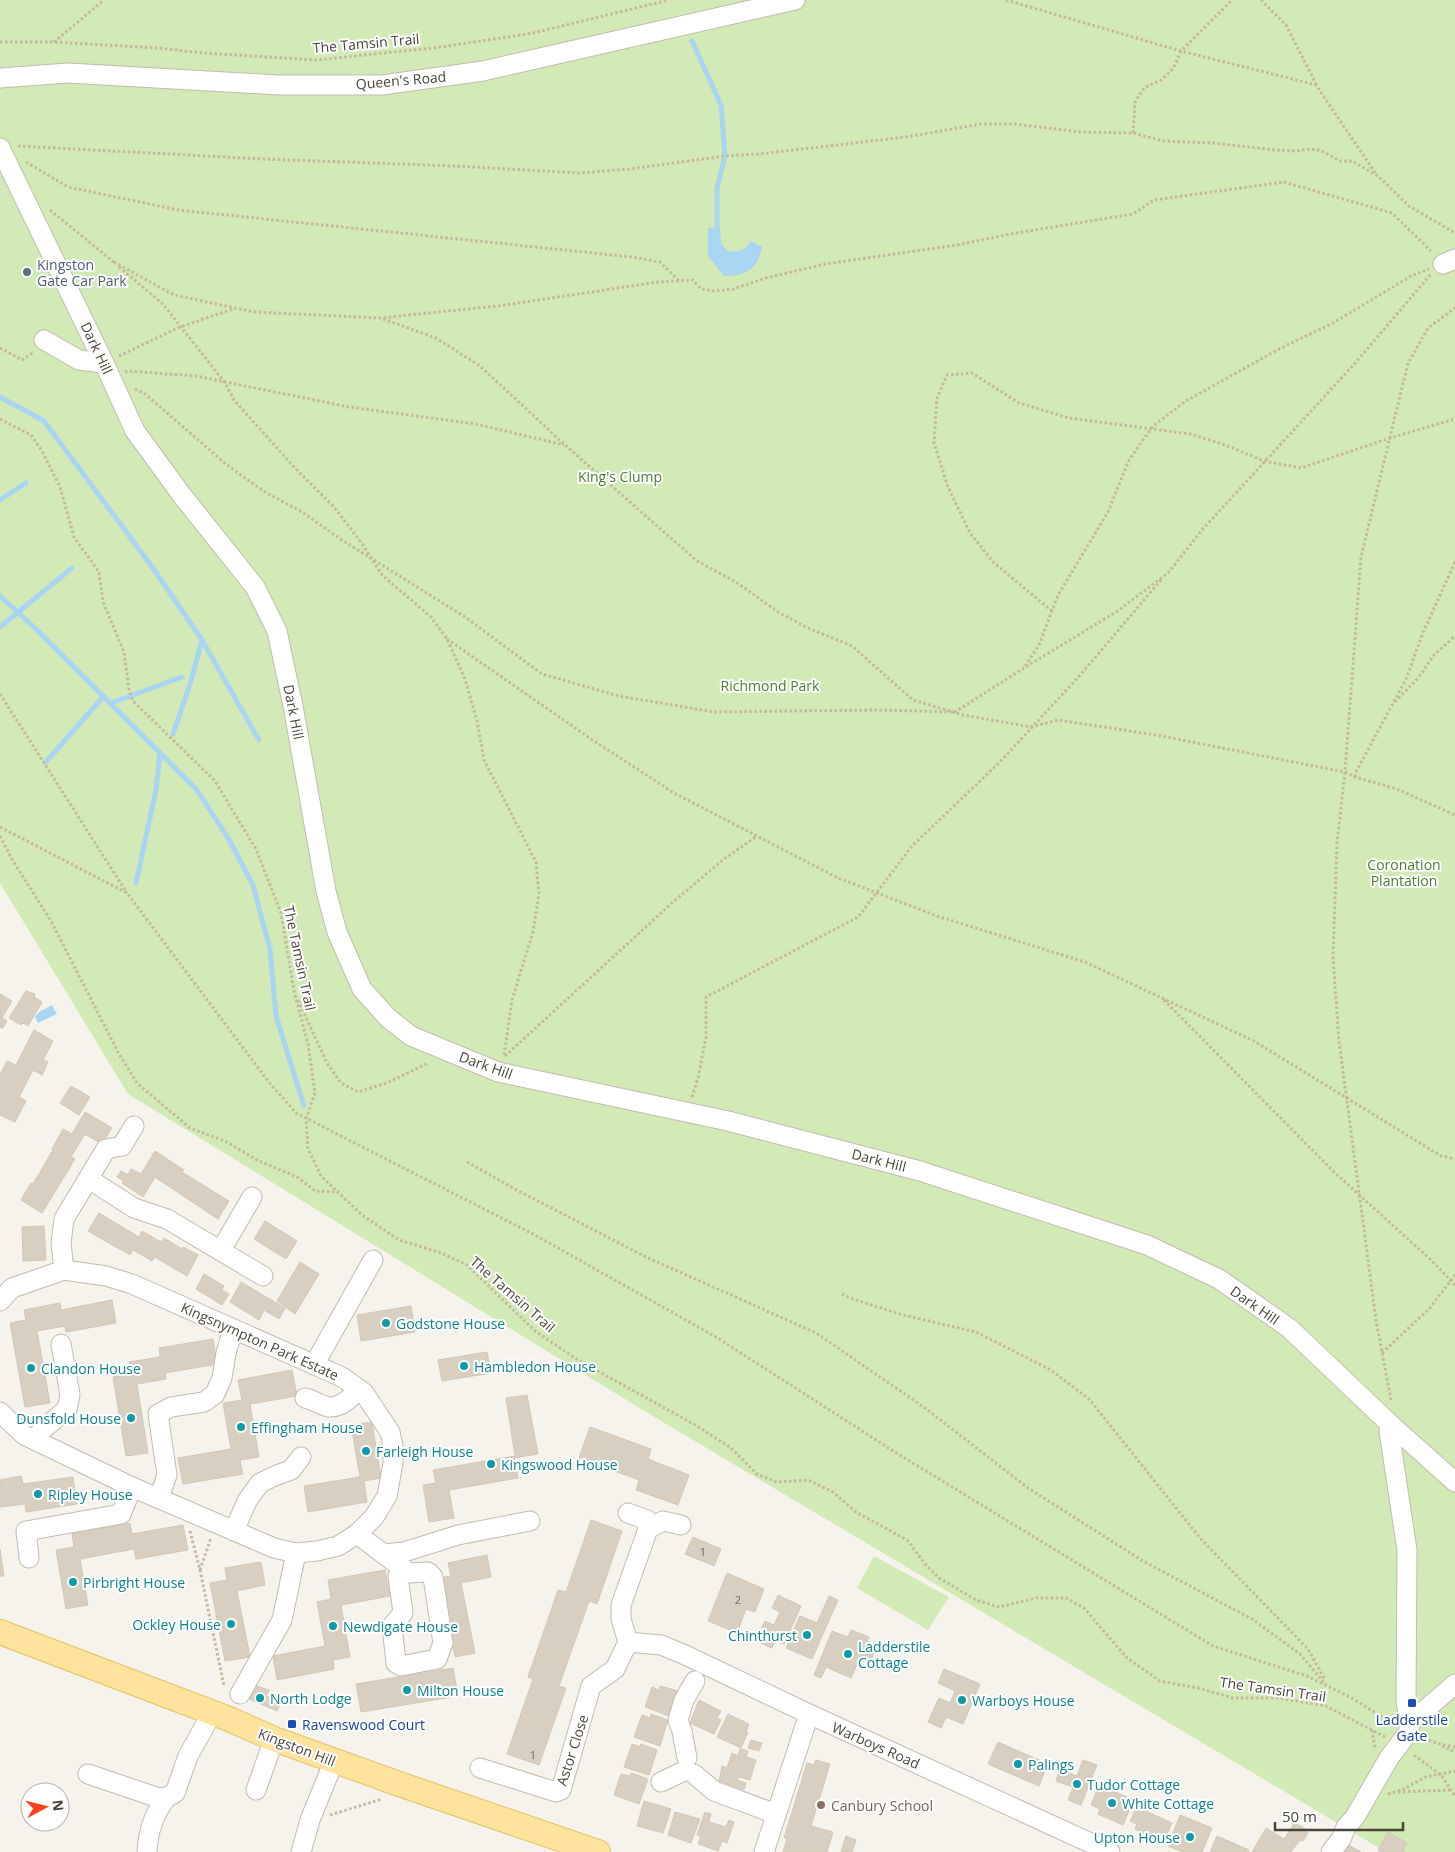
<svg xmlns="http://www.w3.org/2000/svg" width="1455" height="1852" font-family="'Open Sans',sans-serif">
  <style>
    .green { fill: #d2eab5 }
    .water { fill: #a9d4f2 }
    .lines { fill: none; stroke-linecap: round; stroke-linejoin: round }
    .stream { stroke: #a9d4f2; stroke-width: 5 }
    .building { fill: #d8cfc1; stroke: #d3c7b4 }
    .minor-casing { stroke: #c2bbae; stroke-width: 21 }
    .major-casing { stroke: #e6c16a; stroke-width: 26 }
    .path { stroke: #c4b79f; stroke-width: 3; stroke-dasharray: 2.5 2.5; stroke-linecap: butt }
    .minor { stroke: #fff; stroke-width: 19 }
    .major { stroke: #ffe39c; stroke-width: 24 }
    .service-dot { fill: #5c6f8a; stroke: #fff; stroke-width: 2 }
    .culture-dot { fill: #0f9aa8; stroke: #fff; stroke-width: 2 }
    .transit-dot { fill: #1a4fb4; stroke: #fff; stroke-width: 2 }
    .education-dot { fill: #8d6e63; stroke: #fff; stroke-width: 2 }
    .labels { text-anchor: middle; dominant-baseline: central; stroke-width: 4; stroke-linejoin: round; paint-order: stroke }
    .number-label { font-size: 11px; fill: #6e675b }
    .street-label { font-size: 14px; fill: #4b4439; stroke: #fff }
    .service-label { font-size: 14px; fill: #4e5e75; stroke: #fff; text-anchor: start }
    .park-label { font-size: 14px; fill: #4a7f2a; stroke: #fff }
    .culture-label { font-size: 14px; fill: #0d838f; stroke: #fff; text-anchor: start }
    .transit-label { font-size: 14px; fill: #164399; stroke: #fff }
    .education-label { font-size: 14px; fill: #785e54; stroke: #fff; text-anchor: start }
  </style>
  <rect width="100%" height="100%" fill="#f6f3ec"/>
  <g class="green">
    <polygon points="0,0 1455,0 1455,1852 1386,1852 656,1418 128,1094 0,883"/>
    <polygon points="874,1556 949,1597 928,1630 857,1588"/>
  </g>
  <g class="water">
    <path d="M720,227L721,244L729,252C738,251 746,251 750,242H753L762,247C758,269 746,276 724,276L708,256V228Z"/>
    <polygon points="52,1005 57,1014 38,1023 35,1017 39,1012"/>
  </g>
  <g class="lines">
    <g class="stream">
      <polyline points="692,41 721,105 725,156 717,188 717,228"/>
      <polyline points="0,397 44,421 153,568 202,640 259,740"/>
      <polyline points="0,500 26,483"/>
      <polyline points="0,596 35,628 197,790 228,838 253,885 270,949 276,1016 304,1106"/>
      <polyline points="0,627 72,568"/>
      <polyline points="111,703 182,677"/>
      <polyline points="173,734 191,681 202,640"/>
      <polyline points="45,763 104,696"/>
      <polyline points="136,883 156,790 160,753"/>
    </g>
  </g>
  <g class="building">
    <polygon points="26,991 35,994 34,997 42,1002 28,1026 23,1023 21,1025 9,1018"/>
    <polygon points="0,994 12,1001 2,1018 7,1021 3,1028 0,1027"/>
    <polygon points="34,1030 53,1041 43,1060 48,1062 42,1075 33,1070 19,1097 26,1101 15,1122 0,1115 0,1075 7,1061 16,1065"/>
    <polygon points="71,1086 90,1097 79,1115 60,1103"/>
    <polygon points="85,1112 112,1128 102,1144 85,1134 71,1157 75,1159 42,1213 21,1200 31,1183 33,1184 53,1150 52,1149 63,1129 72,1134"/>
    <polygon points="155,1151 184,1170 182,1172 229,1201 218,1219 155,1177 143,1197 122,1183 124,1181 117,1177 121,1171 128,1175 131,1169 141,1174"/>
    <polygon points="99,1213 139,1237 142,1231 161,1242 164,1238 182,1249 183,1247 198,1255 187,1276 155,1257 152,1261 133,1250 130,1255 88,1231"/>
    <polygon points="265,1221 297,1241 286,1259 254,1239"/>
    <polygon points="44,1226 46,1260 23,1261 22,1227"/>
    <polygon points="300,1262 319,1274 295,1314 277,1301"/>
    <polygon points="204,1274 224,1286 222,1290 229,1294 222,1305 196,1289"/>
    <polygon points="241,1282 285,1308 279,1319 264,1310 259,1320 230,1302"/>
    <polygon points="112,1300 116,1323 66,1332 65,1326 37,1331 50,1403 25,1407 10,1323 26,1320 24,1310 60,1303 61,1310"/>
    <polygon points="411,1306 415,1332 361,1341 357,1315"/>
    <polygon points="213,1339 217,1364 165,1373 166,1379 137,1384 148,1453 126,1456 113,1377 132,1374 129,1362 160,1357 159,1348"/>
    <polygon points="487,1352 491,1373 442,1381 438,1360"/>
    <polygon points="292,1370 297,1396 250,1404 259,1457 240,1460 243,1474 183,1484 178,1458 231,1449 223,1403 242,1400 238,1380"/>
    <polygon points="527,1395 538,1454 514,1458 518,1478 449,1490 454,1518 429,1522 423,1485 436,1483 433,1470 515,1456 506,1398"/>
    <polygon points="372,1422 381,1478 364,1481 367,1502 308,1512 304,1486 360,1477 351,1425"/>
    <polygon points="590,1427 651,1449 648,1459 689,1475 678,1505 636,1490 639,1480 579,1458"/>
    <polygon points="21,1476 23,1484 73,1477 77,1504 26,1512 25,1504 0,1507 0,1480"/>
    <polygon points="591,1520 622,1531 597,1604 589,1601 559,1686 566,1688 539,1765 507,1754 533,1679 528,1677 558,1590 566,1592"/>
    <polygon points="130,1523 132,1534 183,1525 188,1550 136,1559 134,1549 80,1559 88,1605 66,1609 56,1550 74,1547 72,1534"/>
    <polygon points="693,1537 721,1549 714,1566 685,1554"/>
    <polygon points="0,1549 4,1576 0,1576"/>
    <polygon points="487,1555 491,1577 461,1583 475,1653 455,1657 439,1578 451,1576 448,1563"/>
    <polygon points="261,1562 265,1585 237,1591 250,1657 225,1661 210,1583 227,1580 225,1568"/>
    <polygon points="385,1570 390,1596 341,1605 350,1657 333,1660 334,1669 277,1680 273,1656 325,1646 317,1602 331,1599 328,1580"/>
    <polygon points="727,1573 764,1589 755,1612 746,1609 737,1633 708,1621"/>
    <polygon points="778,1595 801,1606 784,1644 775,1641 772,1648 756,1641 765,1621 774,1625 780,1612 772,1608"/>
    <polygon points="829,1596 838,1600 812,1659 786,1648 800,1616 817,1623"/>
    <polygon points="851,1630 869,1637 865,1646 875,1651 870,1662 860,1657 851,1678 826,1667 821,1678 814,1675 832,1631 848,1637"/>
    <polygon points="453,1668 458,1696 361,1712 356,1684"/>
    <polygon points="944,1669 980,1684 963,1724 946,1717 941,1728 928,1722 939,1698 950,1703 955,1691 938,1683"/>
    <polygon points="254,1685 269,1690 266,1696 281,1702 277,1711 249,1699"/>
    <polygon points="660,1686 678,1691 669,1716 645,1707 652,1687 659,1690"/>
    <polygon points="699,1700 721,1711 717,1718 721,1720 714,1734 690,1723"/>
    <polygon points="651,1714 668,1720 660,1746 634,1737 642,1715 650,1718"/>
    <polygon points="728,1714 749,1724 746,1732 748,1732 741,1748 717,1737"/>
    <polygon points="751,1740 762,1743 759,1751 748,1748"/>
    <polygon points="998,1742 1048,1764 1039,1786 988,1764"/>
    <polygon points="632,1744 640,1747 641,1744 657,1750 649,1775 624,1767"/>
    <polygon points="740,1749 748,1751 746,1757 756,1760 750,1780 739,1777 737,1780 746,1783 744,1790 719,1781 722,1766 727,1768 732,1753 738,1756"/>
    <polygon points="816,1760 830,1764 811,1826 833,1832 827,1852 783,1852 787,1839 784,1838 807,1763 814,1765"/>
    <polygon points="1083,1760 1097,1765 1081,1805 1068,1800 1073,1787 1056,1781 1060,1769 1077,1776"/>
    <polygon points="631,1773 648,1779 639,1804 614,1795 621,1774 630,1776"/>
    <polygon points="1099,1785 1134,1800 1123,1825 1098,1814 1100,1809 1091,1805"/>
    <polygon points="644,1801 671,1809 663,1833 637,1826"/>
    <polygon points="1137,1807 1172,1823 1163,1843 1135,1829 1137,1824 1130,1821"/>
    <polygon points="675,1812 700,1819 691,1843 668,1835"/>
    <polygon points="705,1812 711,1814 709,1822 726,1827 729,1820 734,1822 727,1843 722,1841 718,1851 698,1844 701,1836 697,1835"/>
    <polygon points="1180,1815 1212,1828 1202,1852 1183,1852 1168,1846"/>
    <polygon points="1295,1822 1306,1830 1305,1831 1308,1833 1303,1841 1300,1840 1291,1852 1252,1852 1266,1828 1284,1839"/>
    <polygon points="1388,1832 1407,1843 1403,1850 1406,1852 1382,1852 1378,1850"/>
    <polygon points="846,1836 856,1840 852,1852 841,1852"/>
    <polygon points="1217,1836 1249,1850 1248,1852 1210,1852"/>
    <polygon points="1343,1842 1361,1852 1337,1852"/>
  </g>
  <g class="lines">
    <defs>
      <g id="minor">
        <polyline points="0,78 68,73 279,85 382,85 483,71 795,0"/>
        <polyline points="0,148 104,363 135,431 181,494 255,587 277,631 293,706 326,891 337,932 362,989 388,1018 411,1036 498,1072 728,1121 920,1171 1147,1245 1219,1279 1289,1328 1390,1424 1455,1482"/>
        <polyline points="1443,264 1455,259"/>
        <polyline points="44,340 79,360 104,363"/>
        <polyline points="89,1179 134,1208 167,1219 263,1276"/>
        <polyline points="221,1250 252,1197"/>
        <polyline points="64,1270 61,1243 64,1219 106,1149 122,1146 134,1126"/>
        <polyline points="0,1301 12,1288 64,1270 106,1276 132,1284 342,1377 364,1393 390,1432 393,1446 393,1463 387,1496 374,1517 357,1534 338,1546 317,1551 296,1553 274,1548 132,1487 24,1435 0,1412"/>
        <polyline points="314,1365 373,1260"/>
        <path d="M305,1398C313,1400 323,1406 328,1407C341,1408 351,1398 359,1389"/>
        <polyline points="37,1441 41,1431 67,1409 70,1395 61,1344"/>
        <polyline points="159,1498 167,1475 158,1414 171,1407 204,1402 215,1394 222,1378 226,1353 233,1329"/>
        <polyline points="628,1513 647,1520 648,1529"/>
        <polyline points="681,1525 663,1521 648,1529 621,1605 621,1619 628,1642 661,1645 683,1654 809,1714 1110,1852"/>
        <polyline points="234,1531 247,1501 260,1483 277,1475 291,1470 301,1457"/>
        <path d="M357,1534C374,1547 392,1560 409,1573L428,1572L433,1577L443,1643L437,1659L401,1666L396,1663L392,1626L403,1613L398,1576L402,1568"/>
        <polyline points="384,1554 404,1552 458,1535 530,1521"/>
        <polyline points="29,1558 26,1531 121,1514 132,1487"/>
        <polyline points="240,1694 282,1620 296,1553"/>
        <polyline points="1410,1723 1455,1684"/>
        <polyline points="687,1758 682,1731 678,1720 684,1700 695,1681"/>
        <polyline points="480,1768 556,1792 561,1790 591,1686 615,1669 628,1642"/>
        <polyline points="88,1774 159,1798 167,1797 175,1793 188,1756 212,1713"/>
        <polyline points="694,1774 714,1791 776,1814"/>
        <polyline points="661,1782 682,1772"/>
        <polyline points="256,1790 274,1739"/>
        <path d="M147,1852C148,1831 154,1813 167,1797"/>
        <polyline points="301,1852 310,1820 334,1761"/>
        <polyline points="764,1852 809,1714"/>
        <polyline points="1331,1852 1341,1839 1346,1827 1355,1817 1389,1758 1408,1733 1410,1723 1406,1701 1407,1550 1389,1431 1390,1424"/>
      </g>
      <polyline id="major" points="0,1632 229,1719 274,1739 402,1785 598,1852"/>
    </defs>
    <use href="#minor" class="minor-casing"/>
    <use href="#major" class="major-casing"/>
    <g class="path">
      <polyline points="1006,0 1181,51 1316,85 1376,174"/>
      <polyline points="1261,0 1286,25 1316,84"/>
      <polyline points="0,42 53,42 158,48 204,53 316,60 434,48 533,33 669,0"/>
      <polyline points="54,42 104,0"/>
      <polyline points="1133,133 1135,102 1144,88 1161,80 1173,69 1181,51 1232,0"/>
      <polyline points="18,146 263,159 456,166 579,173 629,169 725,156 759,154 906,137 981,124 1015,124 1080,132 1133,133 1163,141 1213,143 1275,150 1295,151 1310,149 1320,150 1340,161 1352,161 1378,176 1409,206 1455,233"/>
      <polyline points="26,162 68,187 178,210 632,257 660,262 679,281"/>
      <polyline points="50,210 115,263"/>
      <polyline points="114,262 174,295 254,312 380,318 498,306 658,282 693,280 701,289 714,291 733,289 766,278 825,264 957,245 1016,233 1133,214 1154,200 1284,182 1392,213 1431,251"/>
      <polyline points="119,267 163,304 225,383 234,400 295,468 334,507 363,545 382,575 431,617 447,639 465,679 477,721 484,760 536,862 539,894 533,932 512,1000 504,1056"/>
      <polyline points="383,319 436,338 480,366 565,445 697,561 736,582 778,612 808,628 852,646 913,700 963,715 1031,727 1058,720 1156,735 1345,772 1355,777 1397,789 1455,815"/>
      <polyline points="0,348 22,360 34,352"/>
      <polyline points="119,356 180,327 233,309"/>
      <polyline points="125,372 128,371 196,376 349,407 476,424 564,445"/>
      <polyline points="135,389 144,393 227,465 265,492 302,512 342,540 465,617 542,674 619,696 714,712 879,710 955,712 1024,668 1116,612 1168,573 1202,530 1357,361 1431,274"/>
      <polyline points="0,419 31,435 42,451 60,487 74,537 99,572 103,602 124,652 129,689 133,701 215,781 256,849 281,913 294,991 308,1044 315,1093 306,1119 308,1149 321,1176 362,1215 399,1240 441,1253 467,1265 535,1331 578,1360 697,1426 731,1448 757,1474 777,1482 808,1480 833,1492 856,1512 907,1540 925,1564 939,1578 976,1600 999,1607 1036,1598 1066,1598 1084,1608 1127,1658 1160,1681 1198,1688 1233,1698 1279,1698 1326,1706 1385,1737"/>
      <polyline points="1052,611 993,562 970,533 948,487 934,443 937,398 947,375 972,373 1019,403 1069,418 1190,434 1228,446 1264,461 1301,468 1390,438 1455,419"/>
      <polyline points="447,639 591,739 674,793 757,836 838,878 937,916 1085,962 1254,1041 1441,1156 1455,1159"/>
      <polyline points="1025,666 1039,645 1058,595 1108,512 1129,460 1153,426 1186,401 1279,349 1333,323 1411,276 1429,269"/>
      <polyline points="0,694 127,893"/>
      <polyline points="1395,702 1419,677 1434,655 1455,636"/>
      <polyline points="1355,777 1356,772 1407,677 1422,635 1455,562"/>
      <polyline points="0,827 127,893 268,1081 296,1113 535,1235 716,1337 898,1454 1213,1646 1307,1676 1350,1697 1392,1723"/>
      <polyline points="0,836 13,861 51,921 119,1054 137,1083 190,1128 225,1141 257,1160 297,1177 315,1191 338,1192"/>
      <polyline points="298,1000 327,1063 341,1083 358,1092 389,1082 428,1063"/>
      <polyline points="1164,1000 1335,1173 1431,1260 1455,1285"/>
      <polyline points="505,1056 672,903 724,859 757,836"/>
      <polyline points="692,1097 698,1078 706,1037 706,997 858,917 912,846 1000,762 1082,673 1161,580"/>
      <polyline points="467,1162 513,1188 646,1257 816,1333 925,1408 1028,1488 1143,1561 1252,1619 1300,1654 1326,1685"/>
      <polyline points="842,1294 853,1299 903,1315 976,1332 1051,1370 1089,1399 1200,1538 1308,1649 1325,1680"/>
      <polyline points="1382,1353 1429,1309 1455,1275"/>
      <polyline points="1391,1400 1376,1320 1339,1041 1333,957 1337,843 1345,772 1361,557 1408,363 1428,328 1455,308"/>
      <polyline points="190,1531 200,1570 224,1686"/>
      <polyline points="200,1570 211,1538"/>
      <polyline points="1372,1730 1375,1748"/>
      <polyline points="1424,1739 1440,1744 1455,1747"/>
      <polyline points="1442,1746 1455,1752"/>
      <polyline points="1414,1755 1441,1775 1455,1796"/>
      <polyline points="1398,1792 1451,1790"/>
      <polyline points="1388,1794 1402,1790 1425,1777 1455,1771"/>
      <polyline points="330,1815 382,1799"/>
    </g>
    <use href="#minor" class="minor"/>
    <use href="#major" class="major"/>
  </g>
  <circle class="service-dot" cx="27" cy="272" r="5"/>
  <g class="culture-dot">
    <circle cx="386" cy="1323" r="5"/>
    <circle cx="464" cy="1366" r="5"/>
    <circle cx="31" cy="1368" r="5"/>
    <circle cx="131" cy="1418" r="5"/>
    <circle cx="241" cy="1427" r="5"/>
    <circle cx="366" cy="1451" r="5"/>
    <circle cx="491" cy="1464" r="5"/>
    <circle cx="38" cy="1494" r="5"/>
    <circle cx="73" cy="1582" r="5"/>
    <circle cx="231" cy="1624" r="5"/>
    <circle cx="333" cy="1626" r="5"/>
    <circle cx="807" cy="1635" r="5"/>
    <circle cx="848" cy="1654" r="5"/>
    <circle cx="407" cy="1690" r="5"/>
    <circle cx="260" cy="1698" r="5"/>
    <circle cx="962" cy="1700" r="5"/>
    <circle cx="1018" cy="1764" r="5"/>
    <circle cx="1077" cy="1784" r="5"/>
    <circle cx="1112" cy="1803" r="5"/>
    <circle cx="1190" cy="1837" r="5"/>
  </g>
  <g class="transit-dot">
    <rect x="1407" y="1698" width="10" height="10" rx="2.5"/>
    <rect x="287" y="1719" width="10" height="10" rx="2.5"/>
  </g>
  <circle class="education-dot" cx="821" cy="1805" r="5"/>
  <g class="labels">
    <g class="number-label">
      <text x="703" y="1551">1</text>
      <text x="738" y="1599">2</text>
      <text x="533" y="1754">1</text>
    </g>
    <g class="street-label">
      <text transform="translate(366 43) rotate(-5)">The Tamsin Trail</text>
      <text transform="translate(401 80) rotate(-5)">Queen's Road</text>
      <text transform="translate(97 348) rotate(65)">Dark Hill</text>
      <text transform="translate(294 712) rotate(79)">Dark Hill</text>
      <text transform="translate(300 958) rotate(78)">The Tamsin Trail</text>
      <text transform="translate(486 1065) rotate(20)">Dark Hill</text>
      <text transform="translate(879 1160) rotate(14)">Dark Hill</text>
      <text transform="translate(513 1294) rotate(41)">The Tamsin Trail</text>
      <text transform="translate(1255 1305) rotate(35)">Dark Hill</text>
      <text transform="translate(260 1341) rotate(24)">Kingsnympton Park Estate</text>
      <text transform="translate(1273 1689) rotate(8)">The Tamsin Trail</text>
      <text transform="translate(876 1745) rotate(24)">Warboys Road</text>
      <text transform="translate(297 1747) rotate(21)">Kingston Hill</text>
      <text transform="translate(572 1750) rotate(-72)">Astor Close</text>
    </g>
    <g class="service-label">
      <text x="37" y="264">Kingston<tspan x="37" dy="16">Gate Car Park</tspan></text>
    </g>
    <g class="park-label">
      <text x="620" y="476">King's Clump</text>
      <text x="770" y="685">Richmond Park</text>
      <text x="1404" y="864">Coronation<tspan x="1404" dy="16">Plantation</tspan></text>
    </g>
    <g class="culture-label">
      <text x="396" y="1323">Godstone House</text>
      <text x="474" y="1366">Hambledon House</text>
      <text x="41" y="1368">Clandon House</text>
      <text x="121" y="1418" text-anchor="end">Dunsfold House</text>
      <text x="251" y="1427">Effingham House</text>
      <text x="376" y="1451">Farleigh House</text>
      <text x="501" y="1464">Kingswood House</text>
      <text x="48" y="1494">Ripley House</text>
      <text x="83" y="1582">Pirbright House</text>
      <text x="221" y="1624" text-anchor="end">Ockley House</text>
      <text x="343" y="1626">Newdigate House</text>
      <text x="797" y="1635" text-anchor="end">Chinthurst</text>
      <text x="858" y="1646">Ladderstile<tspan x="858" dy="16">Cottage</tspan></text>
      <text x="417" y="1690">Milton House</text>
      <text x="270" y="1698">North Lodge</text>
      <text x="972" y="1700">Warboys House</text>
      <text x="1028" y="1764">Palings</text>
      <text x="1087" y="1784">Tudor Cottage</text>
      <text x="1122" y="1803">White Cottage</text>
      <text x="1180" y="1837" text-anchor="end">Upton House</text>
    </g>
    <g class="transit-label">
      <text x="1412" y="1719">Ladderstile<tspan x="1412" dy="16">Gate</tspan></text>
      <text x="302" y="1724" text-anchor="start">Ravenswood Court</text>
    </g>
    <g class="education-label">
      <text x="831" y="1805">Canbury School</text>
    </g>
  </g>
  <g transform="translate(45 1807) rotate(83)"><circle r="24" fill="#ffffff" stroke="#b7b4b0"/>
  <path d="M0-4L9 19L0 12L-9 19Z" fill="#fc3f1d"/>
  <text y="-8" font-size="14" font-weight="bold" text-anchor="middle" fill="#4b4439">N</text>
  </g>
  <path d="M1275 1822v8h128v-8" fill="none" stroke="#4b4439" stroke-width="2.5"/>
  <text x="1282" y="1822" font-size="15" fill="#4b4439" stroke="#ffffff" stroke-width="4" paint-order="stroke">50 m</text>
</svg>
